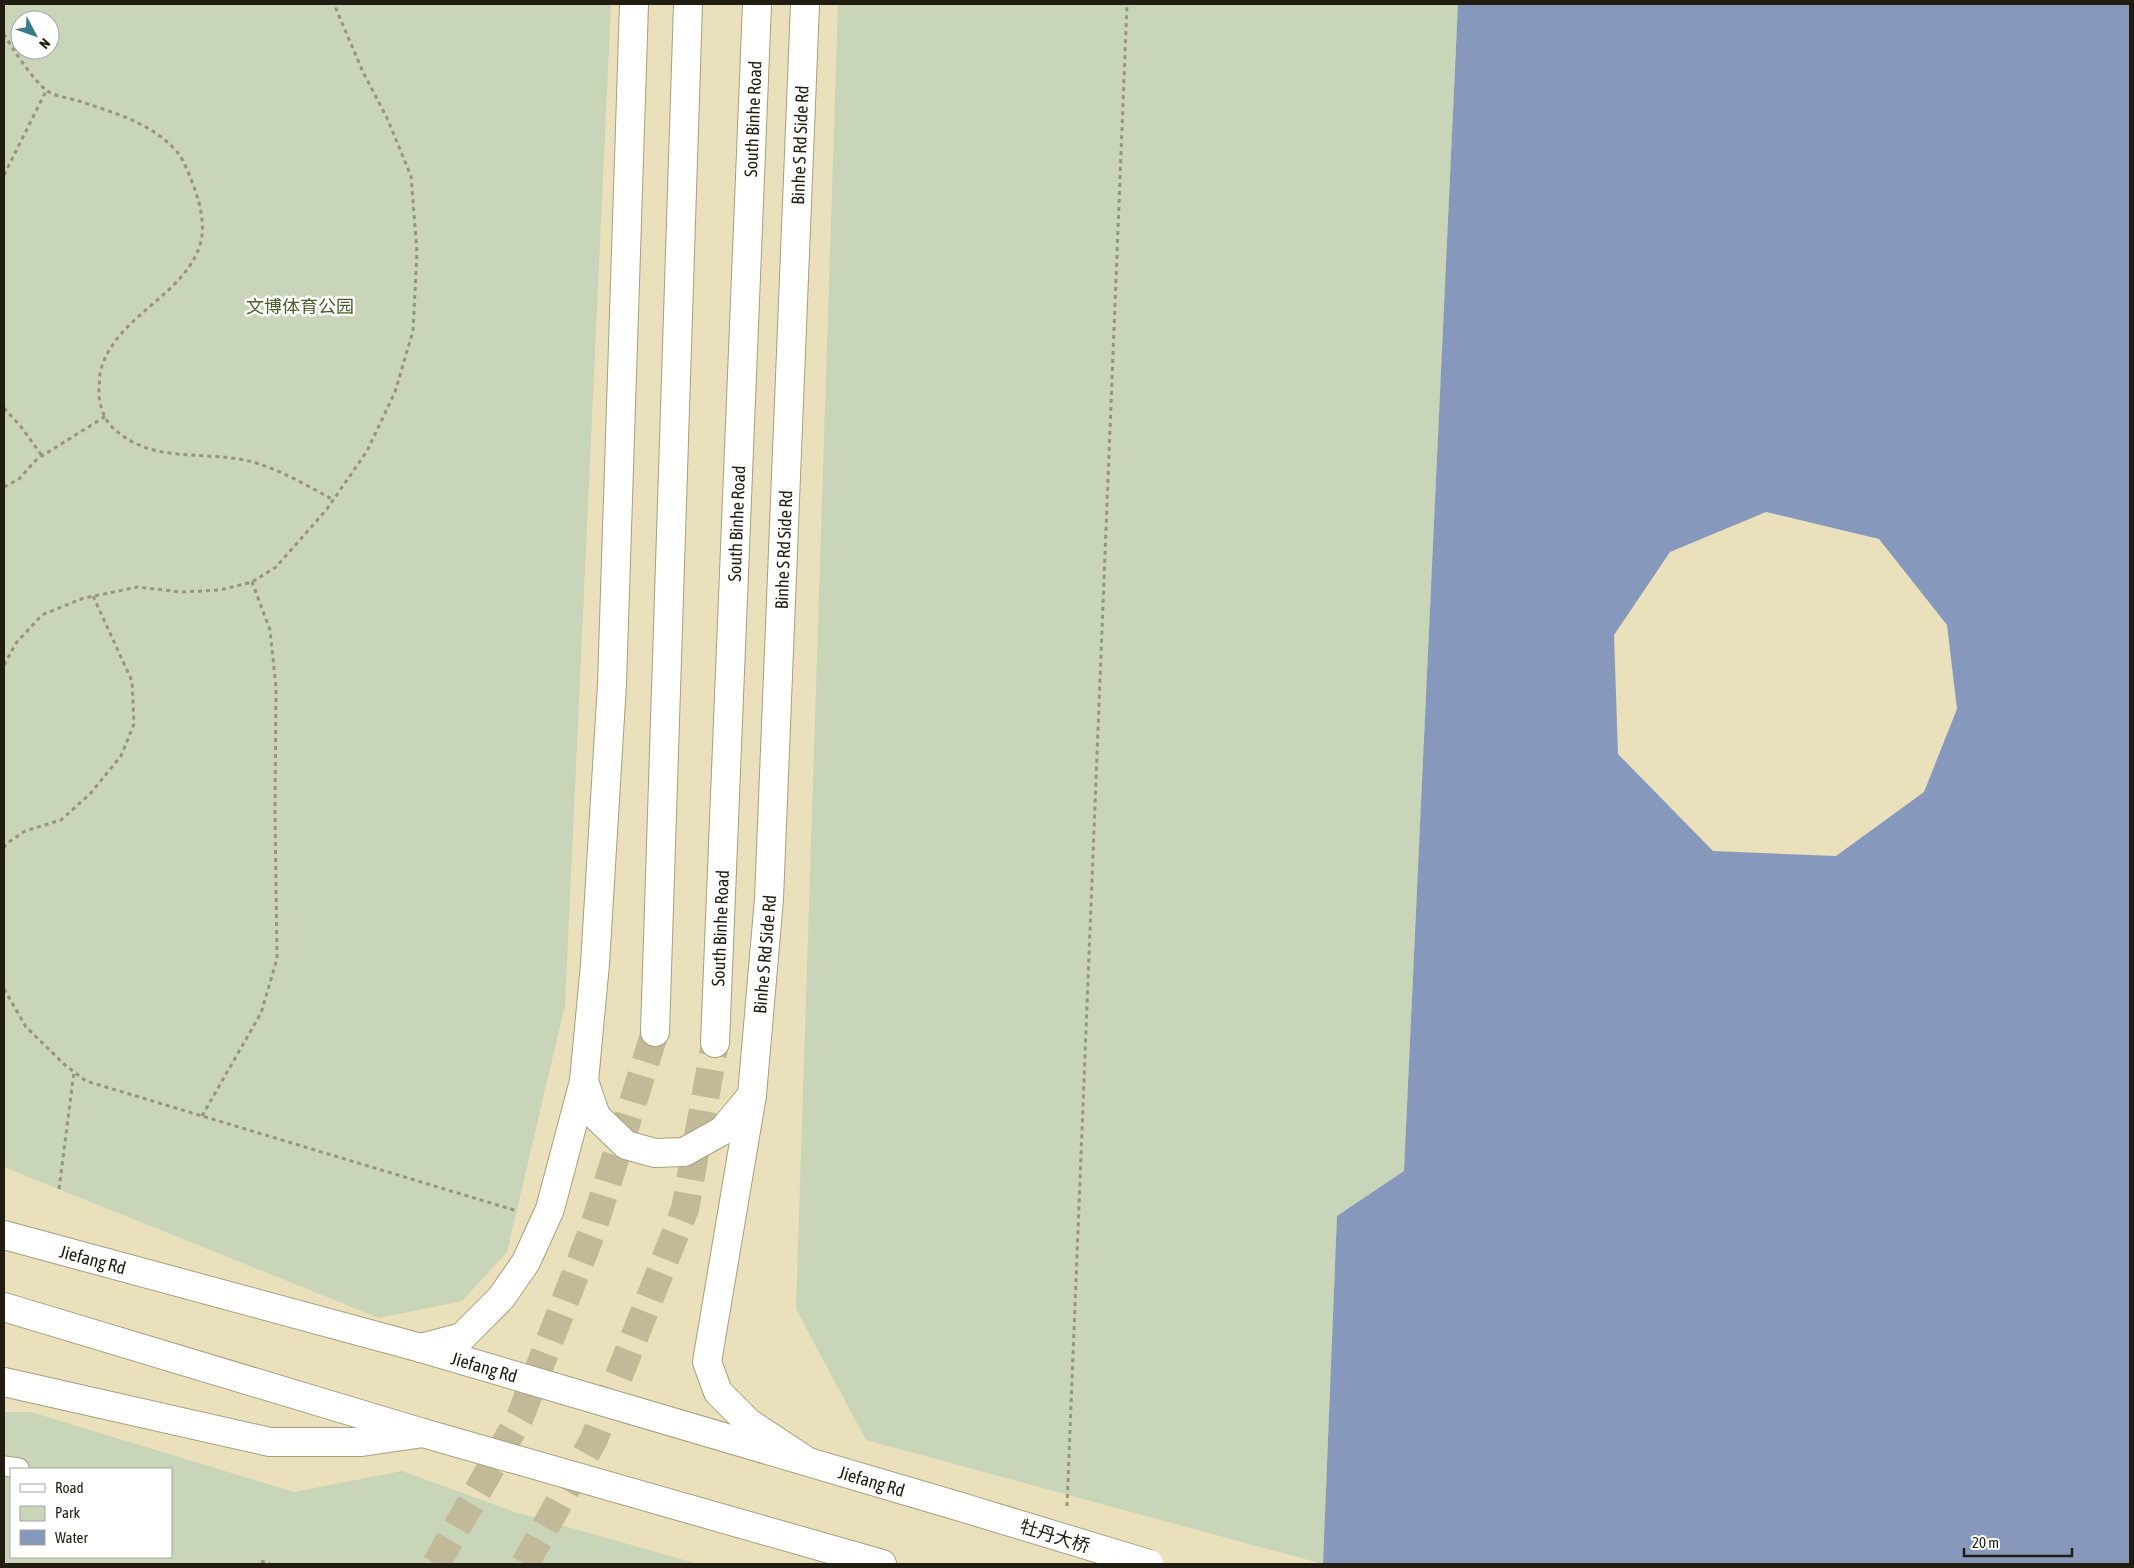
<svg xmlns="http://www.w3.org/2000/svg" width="2134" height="1568" font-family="'Asap Condensed','Noto Sans SC',sans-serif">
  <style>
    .green { fill: #c8d5b8; fill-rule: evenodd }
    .water { fill: #8698bb; fill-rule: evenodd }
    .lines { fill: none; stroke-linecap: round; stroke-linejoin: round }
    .primary-tunnel { stroke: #c2b999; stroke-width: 28; stroke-dasharray: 28 14; stroke-linecap: butt }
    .lane-casing { stroke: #a99e7c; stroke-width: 21 }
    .secondary-casing { stroke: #a99e7c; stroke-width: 30 }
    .primary-casing { stroke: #a99e7c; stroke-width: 30 }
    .path { stroke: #9b9278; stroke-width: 3; stroke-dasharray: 4 4; stroke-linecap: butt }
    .lane { stroke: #fff; stroke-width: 19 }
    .secondary { stroke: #fff; stroke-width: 28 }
    .primary { stroke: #fff; stroke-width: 28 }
    .primary-bridge-casing { stroke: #a99e7c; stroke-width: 30; stroke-linecap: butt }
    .primary-bridge { stroke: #fff; stroke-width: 28 }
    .labels { text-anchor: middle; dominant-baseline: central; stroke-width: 5; stroke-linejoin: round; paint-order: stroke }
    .street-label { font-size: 18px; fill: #201c0f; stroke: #fff }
    .park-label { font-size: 18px; fill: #495f28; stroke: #fff }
  </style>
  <rect width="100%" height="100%" fill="#ebe0bc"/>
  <g class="green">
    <path d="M4,4H611L565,1005L507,1252L462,1301L379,1318L4,1167ZM20,20H50V50H20Z"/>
    <polygon points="838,4 1458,4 1404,1171 1337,1216 1323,1564 866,1440 796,1309"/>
    <path d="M4,1412H31L294,1492L402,1471L515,1512L698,1564H4ZM11,1469H171V1557H11Z"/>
  </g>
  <path class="water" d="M1458,4H2130V1564H1323L1337,1216L1404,1171ZM1766,512L1879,539L1947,625L1957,709L1924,792L1836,856L1713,851L1618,754L1614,635L1670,552Z"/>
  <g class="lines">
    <g class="primary-tunnel">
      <polyline points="436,1564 520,1417 593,1229 655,1032"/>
      <polyline points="525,1564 594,1439 685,1209 715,1043"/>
    </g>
    <defs>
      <polyline id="lane" points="4,1466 19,1468"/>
      <g id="secondary">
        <polyline points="584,1081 596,1116 626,1145 655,1153 684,1152 722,1131 752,1095"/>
        <path id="s1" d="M4,1235L421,1348L961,1507"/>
        <polyline points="4,1307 423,1433"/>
        <polyline points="421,1348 462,1337 501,1298 526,1262 550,1209 584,1081 595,964 612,684 634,4"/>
        <path id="s2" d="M805,1460L749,1423L718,1392L707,1362L752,1095L769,899L805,4"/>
      </g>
      <g id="primary">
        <polyline points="655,1032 688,4"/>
        <path id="s3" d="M715,1043L757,4"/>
        <polyline points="4,1382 270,1442 362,1442 423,1433 882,1564"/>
      </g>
    </defs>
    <use href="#lane" class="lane-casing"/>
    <use href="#secondary" class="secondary-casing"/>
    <use href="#primary" class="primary-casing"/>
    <g class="path">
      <path d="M4,34C12,48 33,80 46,90C53,96 69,98 79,101C114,113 153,123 178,153C184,160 189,175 193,184C200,204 206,225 200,245C183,297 117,315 101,369C99,375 100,382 99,388C98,401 103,418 112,427C154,467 206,448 256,463C283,471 309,487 334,500"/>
      <polyline points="4,175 46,91"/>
      <polyline points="4,408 22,428 42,456"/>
      <polyline points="4,487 19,479 37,459 106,416"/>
      <polyline points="4,665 16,643 42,615 84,598 138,587 181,592 220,590 252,582 276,567 327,509 367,451 395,392 413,331 417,252 411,176 387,118 363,72 334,4"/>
      <polyline points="4,848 6,844 25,831 61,820 90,794 121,756 134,724 132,681 93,596"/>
      <polyline points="4,989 26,1027 65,1065 86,1081 514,1210"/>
      <polyline points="202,1116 261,1013 277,959 275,813 276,687 270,630 252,582"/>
      <polyline points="59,1189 74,1072"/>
      <polyline points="1067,1506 1127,4"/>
      <polyline points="261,1561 270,1564"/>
    </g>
    <use href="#lane" class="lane"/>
    <use href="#secondary" class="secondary"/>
    <use href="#primary" class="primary"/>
    <defs>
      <polyline id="primary-bridge" points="961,1507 1149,1564"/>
    </defs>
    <use href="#primary-bridge" class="primary-bridge-casing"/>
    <use href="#primary-bridge" class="primary-bridge"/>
  </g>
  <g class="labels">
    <g class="street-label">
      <text stroke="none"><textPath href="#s3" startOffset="925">South Binhe Road</textPath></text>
      <text stroke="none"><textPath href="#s2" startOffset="1365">Binhe S Rd Side Rd</textPath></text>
      <text stroke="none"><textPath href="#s3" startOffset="520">South Binhe Road</textPath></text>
      <text stroke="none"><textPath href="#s2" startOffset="960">Binhe S Rd Side Rd</textPath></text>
      <text stroke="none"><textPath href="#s3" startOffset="115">South Binhe Road</textPath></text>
      <text stroke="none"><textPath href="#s2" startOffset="555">Binhe S Rd Side Rd</textPath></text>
      <text stroke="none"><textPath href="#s1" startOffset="92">Jiefang Rd</textPath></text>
      <text stroke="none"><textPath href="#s1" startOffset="498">Jiefang Rd</textPath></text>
      <text stroke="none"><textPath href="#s1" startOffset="902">Jiefang Rd</textPath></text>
      <text transform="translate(1055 1536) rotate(17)">牡丹大桥</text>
    </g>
    <g class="park-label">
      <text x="300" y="306">文博体育公园</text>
    </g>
  </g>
  <rect width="2134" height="1568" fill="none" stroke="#201c0f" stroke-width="10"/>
  <rect x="10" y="1468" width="162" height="90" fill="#ffffff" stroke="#a6a49f"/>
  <rect x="20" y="1484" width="25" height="8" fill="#ffffff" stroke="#a6a49f"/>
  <text x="55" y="1493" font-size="15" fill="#201c0f">Road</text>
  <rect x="20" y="1506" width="25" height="15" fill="#c8d5b8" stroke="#a6a49f"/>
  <text x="55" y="1518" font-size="15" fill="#201c0f">Park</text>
  <rect x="20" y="1530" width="25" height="15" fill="#8698bb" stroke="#a6a49f"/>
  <text x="55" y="1543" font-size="15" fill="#201c0f">Water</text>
  <g transform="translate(35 35) rotate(131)"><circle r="24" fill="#ffffff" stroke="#a6a49f"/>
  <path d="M0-4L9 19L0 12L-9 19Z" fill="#38798c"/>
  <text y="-8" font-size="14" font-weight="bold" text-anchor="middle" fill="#201c0f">N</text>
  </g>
  <path d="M1964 1548v8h108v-8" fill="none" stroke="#201c0f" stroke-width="2.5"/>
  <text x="1972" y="1548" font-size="15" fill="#201c0f" stroke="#ffffff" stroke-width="4" paint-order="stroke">20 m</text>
</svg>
